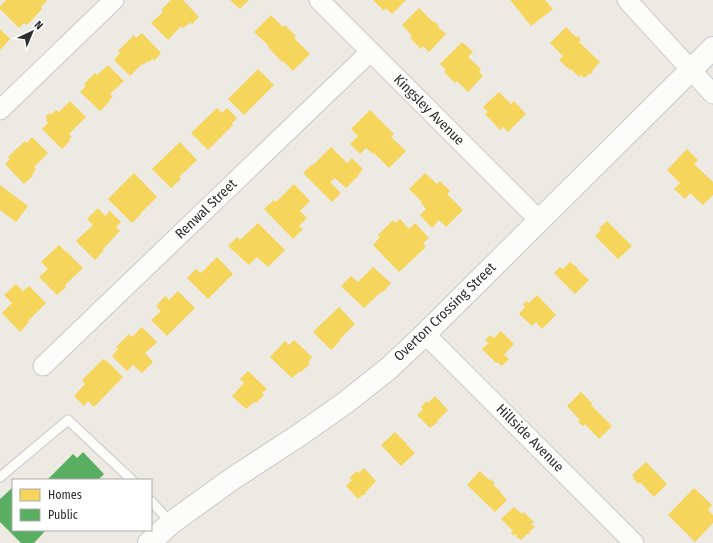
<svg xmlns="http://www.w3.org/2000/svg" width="713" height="543" font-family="'Fira Sans Condensed',sans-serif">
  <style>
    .homes { fill: #f6d55c }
    .public { fill: #5aae61 }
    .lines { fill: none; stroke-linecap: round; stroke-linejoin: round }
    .service-casing { stroke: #c9c8c8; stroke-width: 11 }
    .minor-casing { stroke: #c9c8c8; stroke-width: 21 }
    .tertiary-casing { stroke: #c9c8c8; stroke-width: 24 }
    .service { stroke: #fcfcfb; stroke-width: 9 }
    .minor { stroke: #fcfcfb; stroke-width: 19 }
    .tertiary { stroke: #fcfcfb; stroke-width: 22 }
    .labels { text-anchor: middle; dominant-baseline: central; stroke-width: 4; stroke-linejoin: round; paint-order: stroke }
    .street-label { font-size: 14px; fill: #2d2d2d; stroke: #fff }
  </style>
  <rect width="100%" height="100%" fill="#eceae2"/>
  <g class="homes">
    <polygon points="6,0 45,0 47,1 41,7 42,9 27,25 24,23 19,28 0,9 0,6"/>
    <polygon points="171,0 183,0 199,17 192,24 189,21 189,22 190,23 186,26 183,28 181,26 168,40 151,23 163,12 161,10"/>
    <polygon points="230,0 249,0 240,9"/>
    <polygon points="373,0 406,0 392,14 386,8 384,11"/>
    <polygon points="510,0 545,0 553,9 531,26"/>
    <polygon points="419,8 433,22 434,21 439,26 438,27 446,34 429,52 423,46 421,49 410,38 412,36 402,25"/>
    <polygon points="271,15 283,27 285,25 296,36 294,38 310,54 293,71 283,61 282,62 268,47 269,46 254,32"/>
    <polygon points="566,27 576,37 578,36 581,40 579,42 600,62 592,71 593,72 591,74 590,73 584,78 581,75 579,77 571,69 570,70 559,60 563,56 550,43"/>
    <polygon points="0,29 10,39 0,50"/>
    <polygon points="142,33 161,53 154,61 152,59 149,62 148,61 143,65 142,64 130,76 114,60 120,53 118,51 134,35 136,38"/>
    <polygon points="462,42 473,52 468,57 481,69 479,72 483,76 468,92 457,81 455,83 444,72 446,70 440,64"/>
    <polygon points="108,65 124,81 110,94 113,97 109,100 110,101 100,111 80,92 86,86 84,84 95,73 97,75"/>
    <polygon points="258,69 274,85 244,115 228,99"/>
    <polygon points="499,92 511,104 514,101 517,105 517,104 526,114 508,132 503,127 500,130 485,114 488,112 483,107"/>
    <polygon points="70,101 86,117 69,134 72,137 69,140 70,141 62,149 42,129 48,123 46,120 47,119 46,116 50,113 52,114 56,110 59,112"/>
    <polygon points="217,108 222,113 227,108 237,118 232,123 233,125 208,150 191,133"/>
    <polygon points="370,110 394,134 391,137 406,151 389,168 374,153 373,154 366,148 360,154 350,144 358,136 351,129"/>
    <polygon points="32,137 48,153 34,167 36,169 32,175 33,176 24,184 5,164 10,159 8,157 25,141 27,143"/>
    <polygon points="180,142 197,160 179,177 181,179 171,188 152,169"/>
    <polygon points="331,147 347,163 352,158 363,169 358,175 359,175 346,188 335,178 330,182 341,193 332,202 303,173 312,164 313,165"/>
    <polygon points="687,149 698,160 694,164 713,182 713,195 703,205 690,193 685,199 674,189 680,183 667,170"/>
    <polygon points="134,173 157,197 141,213 141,214 132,223 108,199"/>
    <polygon points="425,173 437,184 440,181 450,191 447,194 463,210 446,227 439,220 432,228 420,215 426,209 421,203 422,202 409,189"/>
    <polygon points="294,184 310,201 300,211 307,218 299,226 303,229 293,239 264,209 274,200 276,202"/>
    <polygon points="0,185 28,206 16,222 0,210"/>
    <polygon points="98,208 105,216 110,211 121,222 116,227 120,231 103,249 104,250 95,260 76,241 93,225 87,219"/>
    <polygon points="400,219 409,229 415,223 429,238 423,243 426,247 399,272 373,245 380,237 378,235 393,220 395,223"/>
    <polygon points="607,221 632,246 618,259 595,236 601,230 599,228"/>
    <polygon points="258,223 285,250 268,267 257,257 249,265 228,246 237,237 240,240"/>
    <polygon points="59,245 66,252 66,251 83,268 65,285 66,287 57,295 39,277 48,269 41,262"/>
    <polygon points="217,257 233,274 208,299 187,278 196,269 201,273"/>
    <polygon points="570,262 578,268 577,269 589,280 575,294 554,273 560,267 563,269"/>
    <polygon points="373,267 391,283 383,292 382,291 364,308 341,286 351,276 358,282"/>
    <polygon points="16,284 23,291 29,286 46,303 28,321 29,322 20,332 2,313 12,303 4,295"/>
    <polygon points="178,291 195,308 167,336 151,320 161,311 156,306 165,296 169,300"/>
    <polygon points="537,295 556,315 542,329 536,322 532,326 519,314 525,307 523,305 526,301 529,303"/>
    <polygon points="339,307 355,324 339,340 340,341 331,350 313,332"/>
    <polygon points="142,327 157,342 145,353 153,362 142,373 133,365 127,371 112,356 118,349 116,347 129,334 132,337"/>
    <polygon points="501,331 514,344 504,355 509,359 502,366 497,362 496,363 482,349 489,343 485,340 490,335 494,338"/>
    <polygon points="294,340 312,357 308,362 310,364 301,372 300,371 292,378 270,357 285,341 289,345"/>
    <polygon points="103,359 106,361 107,361 123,377 94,407 88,401 84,406 74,396 85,384 82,380"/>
    <polygon points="248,371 267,389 262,393 264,395 256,403 254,402 246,409 232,396 244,383 240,379"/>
    <polygon points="581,392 592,403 591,405 612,426 599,439 585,424 583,426 578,422 580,420 567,406"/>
    <polygon points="435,396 448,410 437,421 438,422 430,428 417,415 423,409 421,407 426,401 428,403"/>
    <polygon points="395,432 404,441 407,443 406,444 415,453 401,466 381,445"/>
    <polygon points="646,462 667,484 654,497 640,482 638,484 633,478 634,476 632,475"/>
    <polygon points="364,468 376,481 365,493 366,493 364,495 363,495 358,499 346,486 352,480 349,478 357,471 359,473"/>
    <polygon points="480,471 489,480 490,479 495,483 493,485 501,492 500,492 507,500 495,512 467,485"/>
    <polygon points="694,488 712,505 708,510 713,515 713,523 695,542 668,515"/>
    <polygon points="514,507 522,514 524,512 534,522 531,524 535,527 529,532 530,533 528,535 527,534 521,540 516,537 517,536 515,534 514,536 511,533 513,531 501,519"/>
  </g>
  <g class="public">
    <polygon points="83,452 104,474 98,480 47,480 73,454 77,458"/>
    <polygon points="13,487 13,530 46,530 34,543 21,543 0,522 0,499"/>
  </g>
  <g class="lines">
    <defs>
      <g id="service">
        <polyline points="0,477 68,420 132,480"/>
        <polyline points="151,501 171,523"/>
      </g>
      <g id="minor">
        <polyline points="319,0 539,220"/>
        <polyline points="627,0 713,94"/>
        <polyline points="0,110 114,0"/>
        <polyline points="425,334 634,543"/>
        <polyline points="43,366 370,52"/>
      </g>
      <polyline id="tertiary" points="149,543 171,523 232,479 298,436 345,403 388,369 425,334 713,48"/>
    </defs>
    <use href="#service" class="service-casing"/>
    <use href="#minor" class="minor-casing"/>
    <use href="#tertiary" class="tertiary-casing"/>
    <use href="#service" class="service"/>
    <use href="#minor" class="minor"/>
    <use href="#tertiary" class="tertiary"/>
  </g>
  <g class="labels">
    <g class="street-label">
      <text transform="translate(429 110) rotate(45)">Kingsley Avenue</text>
      <text transform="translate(206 209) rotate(-44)">Renwal Street</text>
      <text transform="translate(445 312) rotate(-44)">Overton Crossing Street</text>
      <text transform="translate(530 438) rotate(45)">Hillside Avenue</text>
    </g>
  </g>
  <rect x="12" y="479" width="140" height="52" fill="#ffffff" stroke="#ababab"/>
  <rect x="20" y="489" width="20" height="12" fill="#f6d55c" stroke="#ababab"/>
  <text x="48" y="499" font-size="12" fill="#2d2d2d">Homes</text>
  <rect x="20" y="509" width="20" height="12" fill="#5aae61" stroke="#ababab"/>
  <text x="48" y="519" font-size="12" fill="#2d2d2d">Public</text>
  <g transform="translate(32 32) rotate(44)" stroke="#ffffff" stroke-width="3" paint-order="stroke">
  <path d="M0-3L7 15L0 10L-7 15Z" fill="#2d2d2d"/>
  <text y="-6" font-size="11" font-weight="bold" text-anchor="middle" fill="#2d2d2d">N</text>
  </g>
</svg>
